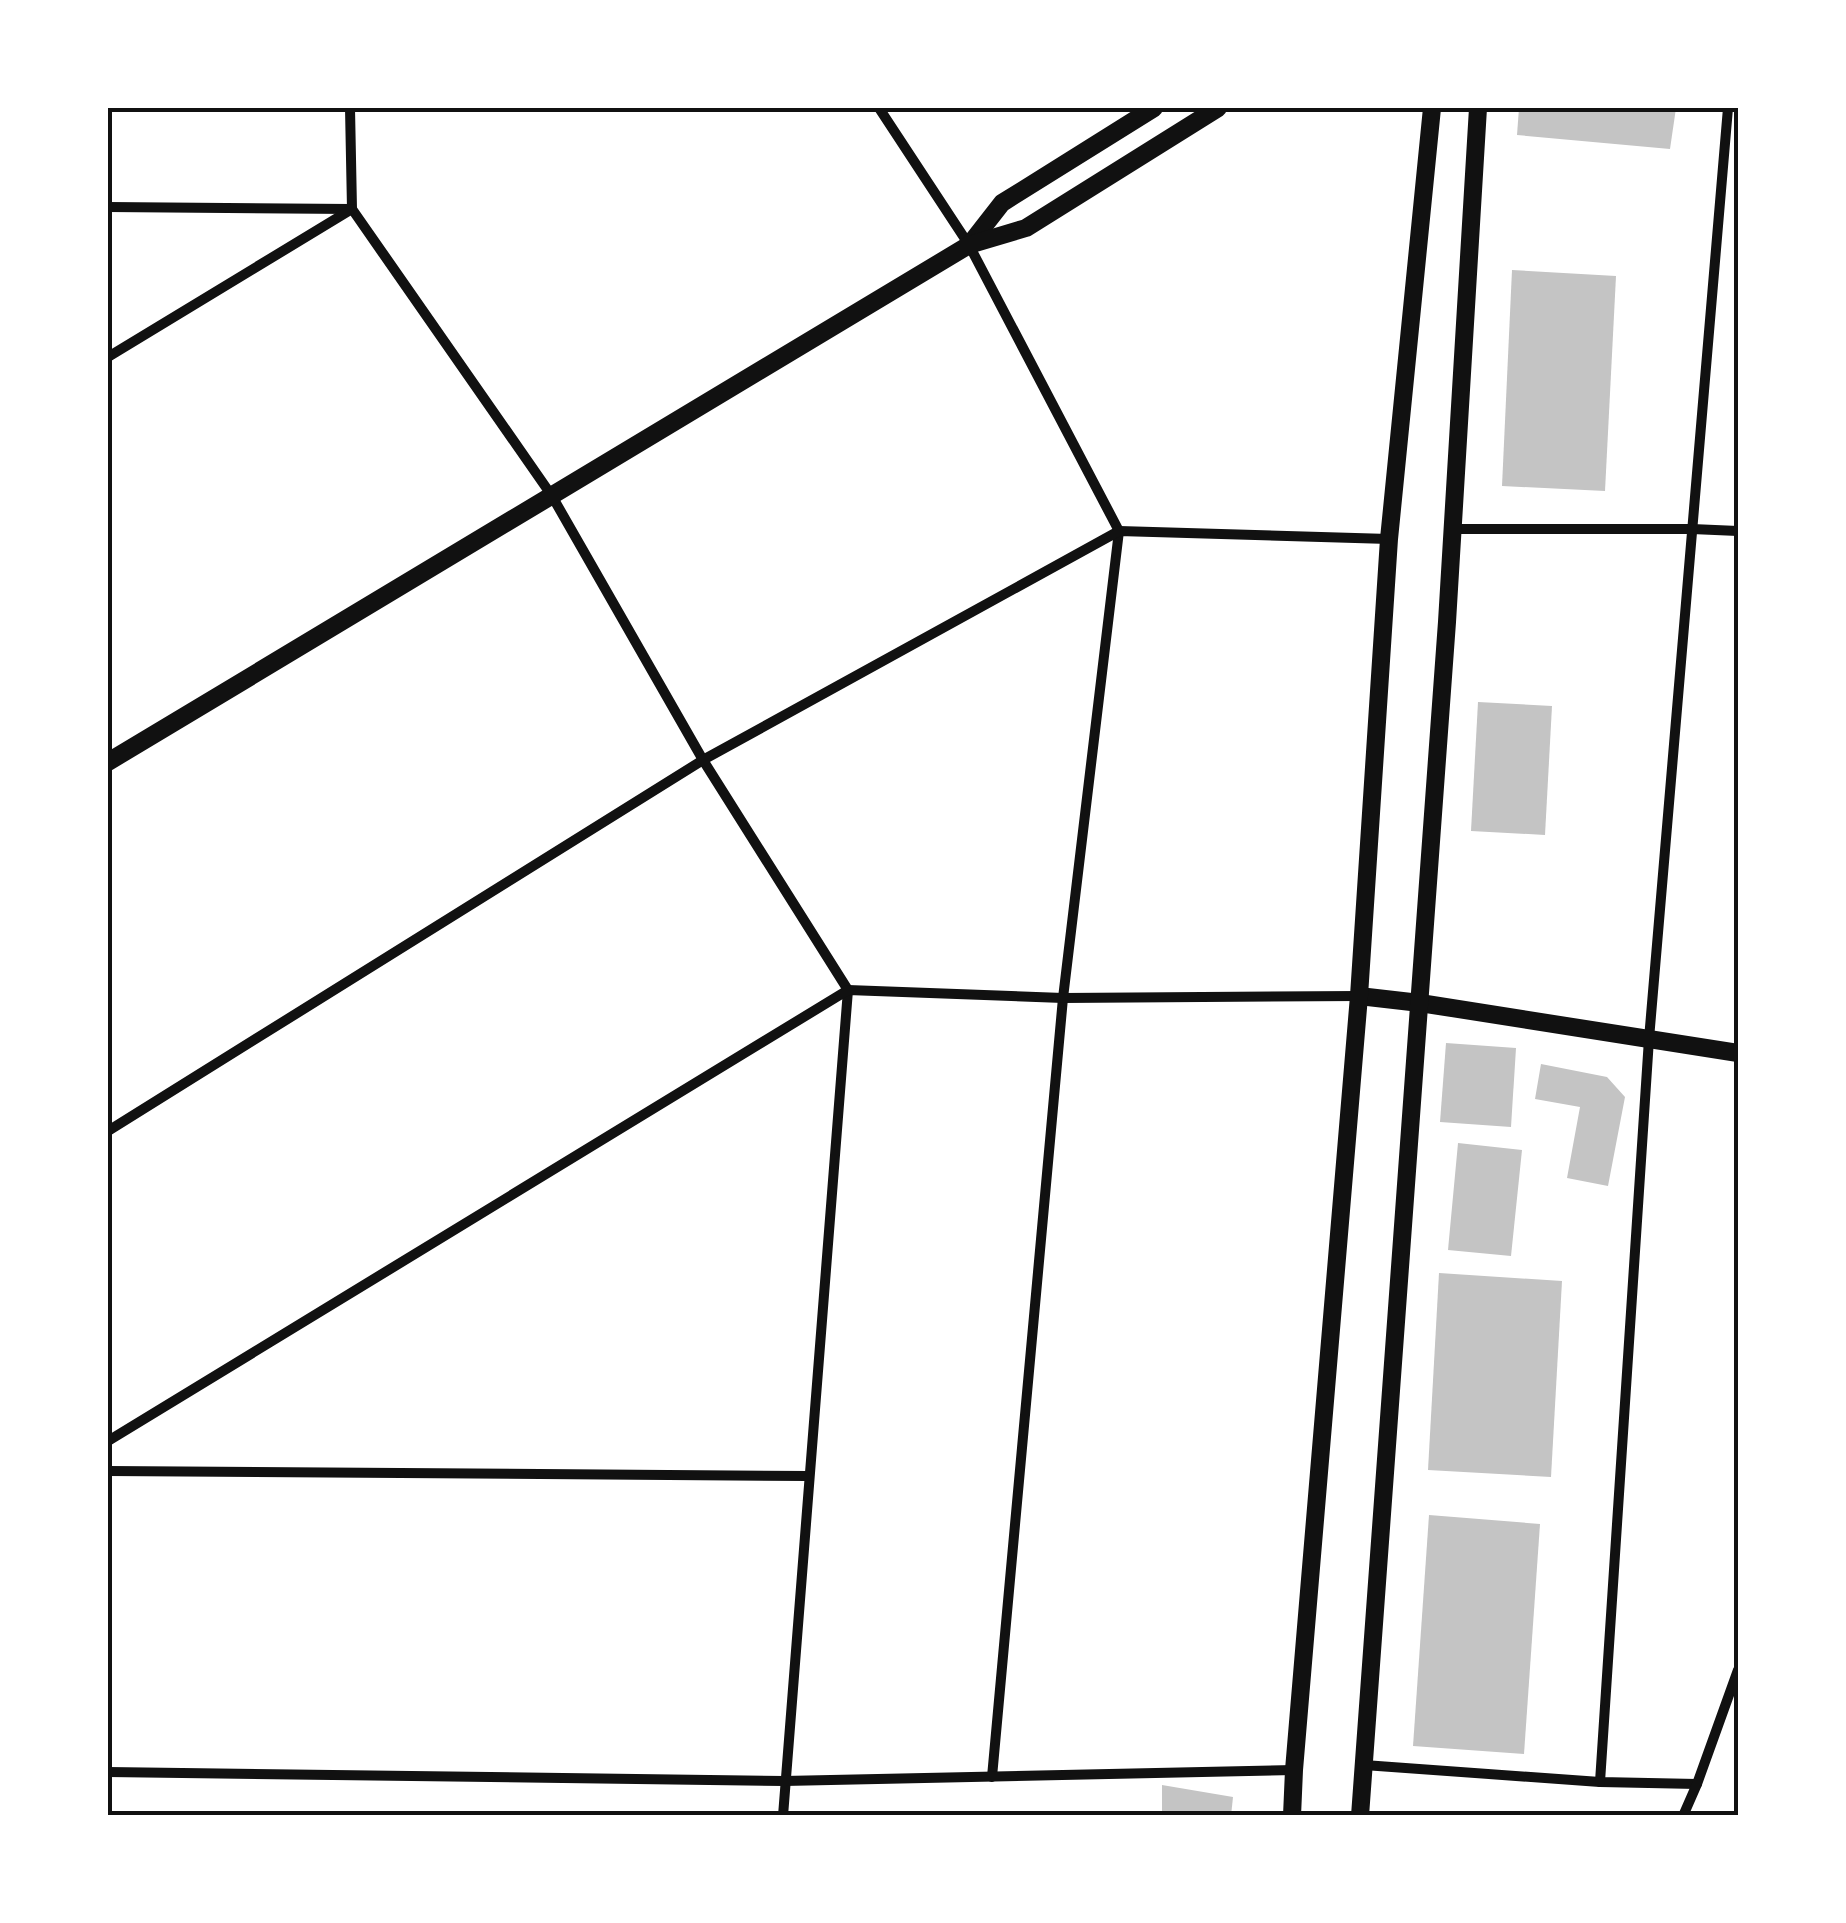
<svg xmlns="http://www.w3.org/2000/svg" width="1846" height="1923" font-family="Karla,sans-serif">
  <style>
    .building { fill: #c4c4c4 }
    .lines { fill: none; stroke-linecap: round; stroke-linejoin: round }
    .minor { stroke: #111; stroke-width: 10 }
    .tertiary { stroke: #111; stroke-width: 18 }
    .neatline { fill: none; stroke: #111; stroke-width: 4 }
  </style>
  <rect width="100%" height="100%" fill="#fff"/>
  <g class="building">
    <polygon points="1519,108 1676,108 1670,149 1517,135"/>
    <polygon points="1512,270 1616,276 1605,491 1502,486"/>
    <polygon points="1478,702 1552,706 1545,835 1471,831"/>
    <polygon points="1446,1043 1516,1048 1511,1127 1440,1122"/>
    <polygon points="1541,1064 1607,1077 1625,1097 1608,1186 1567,1178 1580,1107 1535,1099"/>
    <polygon points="1458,1143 1522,1150 1511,1256 1448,1250"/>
    <polygon points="1439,1273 1562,1281 1551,1477 1428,1470"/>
    <polygon points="1429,1515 1540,1524 1524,1754 1413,1746"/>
    <polygon points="1162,1785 1233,1797 1231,1816 1162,1816"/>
  </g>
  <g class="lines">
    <g class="minor">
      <polyline points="350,108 352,209 552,496 703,760 848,990 783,1816"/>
      <polyline points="879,108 969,245 1119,531 1063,998 992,1777"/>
      <polyline points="108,207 351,209"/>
      <polyline points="108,357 352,209"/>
      <polyline points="1453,529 1692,529 1738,531"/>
      <polyline points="108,1131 703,760 1119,531 1389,539"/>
      <polyline points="108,1441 848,990 1063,998 1359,996"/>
      <polyline points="108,1471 808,1476"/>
      <polyline points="1364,1765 1600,1782 1697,1784"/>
      <polyline points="108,1772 784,1781 1294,1770"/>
      <polyline points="1600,1782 1649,1039 1728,108"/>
      <polyline points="1683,1816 1697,1784 1738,1670"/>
    </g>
    <g class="tertiary">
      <polyline points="970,244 1002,203 1154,108"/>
      <polyline points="108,762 969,245 1026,228 1218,108"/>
      <polyline points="1359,996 1420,1003 1738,1053"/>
      <polyline points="1292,1816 1294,1770 1359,996 1389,539 1432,108"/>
      <polyline points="1360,1816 1447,622 1478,108"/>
    </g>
  </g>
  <rect width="1846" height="1923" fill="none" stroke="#ffffff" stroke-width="220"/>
  <rect x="110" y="110" width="1626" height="1703" class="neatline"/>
</svg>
